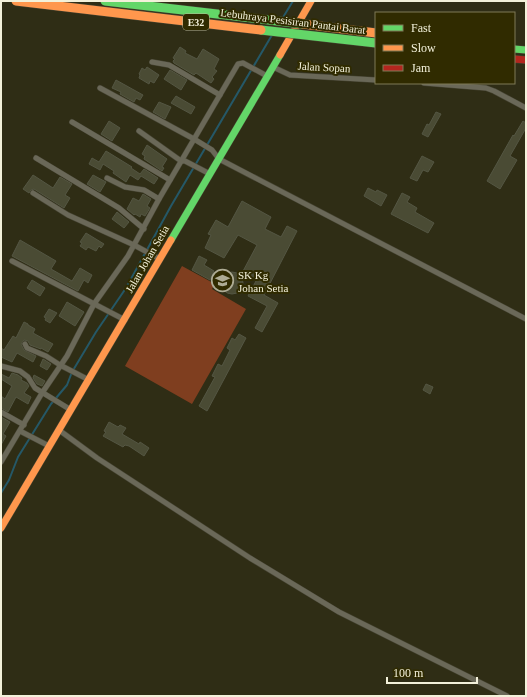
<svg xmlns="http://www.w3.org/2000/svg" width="527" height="697" font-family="Georgia,serif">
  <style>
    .green { fill: #7f3e1f }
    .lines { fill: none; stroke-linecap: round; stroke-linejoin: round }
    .stream { stroke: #255867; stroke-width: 2 }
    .building { fill: #4a4b34; stroke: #545643 }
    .street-casing { stroke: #474534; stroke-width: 6 }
    .fast-casing { stroke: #474534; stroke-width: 8 }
    .slow-casing { stroke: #474534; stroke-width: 8 }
    .jam-casing { stroke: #474534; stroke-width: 8 }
    .street { stroke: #6a6858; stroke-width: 5 }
    .fast { stroke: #63d668; stroke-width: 7 }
    .slow { stroke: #ff974d; stroke-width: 7 }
    .jam { stroke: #b3261e; stroke-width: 7 }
    .fast-bridge-casing { stroke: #474534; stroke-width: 10; stroke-linecap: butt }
    .slow-bridge-casing { stroke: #474534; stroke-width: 10; stroke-linecap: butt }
    .fast-bridge { stroke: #63d668; stroke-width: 9 }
    .slow-bridge { stroke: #ff974d; stroke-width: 9 }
    .labels { text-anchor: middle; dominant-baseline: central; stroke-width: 4; stroke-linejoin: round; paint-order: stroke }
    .shield { fill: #302b00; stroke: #b8b699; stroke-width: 1 }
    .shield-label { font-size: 10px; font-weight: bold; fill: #f3f1da }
    .street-label { font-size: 11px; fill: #f3f1da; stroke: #302b00 }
    .poi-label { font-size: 11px; fill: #f3f1da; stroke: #302b00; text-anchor: start }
  </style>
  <rect width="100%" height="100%" fill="#2f2d15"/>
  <polygon class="green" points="182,266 215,284 212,289 246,309 192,404 125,366"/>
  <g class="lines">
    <g class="stream">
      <polyline points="282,19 293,1"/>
      <polyline points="1,493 9,480 18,457 51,404 67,385 72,372 96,332 126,288 171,206 272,35"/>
    </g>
  </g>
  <g class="building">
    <polygon points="180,47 186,51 185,53 197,59 203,49 219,59 214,69 217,71 212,77 214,79 211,83 196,73 194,75 174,63 173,61 175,59 173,58"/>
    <polygon points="147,67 159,75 154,83 150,81 149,84 139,78 140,75 139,74 142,68 145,70"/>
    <polygon points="170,70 187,80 181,90 164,79"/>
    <polygon points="116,80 143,95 140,100 136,98 134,102 120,94 121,92 112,88"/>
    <polygon points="176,96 195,107 191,114 171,103"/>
    <polygon points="159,102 171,107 165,119 153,112"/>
    <polygon points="436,112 441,114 428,137 422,134 427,124 429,125"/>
    <polygon points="109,121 120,128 112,141 101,134"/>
    <polygon points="523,121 526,123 526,128 510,156 517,160 500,189 487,181 513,135 514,136"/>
    <polygon points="147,145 167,159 162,167 164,168 162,171 144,159 145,156 142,154"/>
    <polygon points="106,151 132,167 131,168 140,174 144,169 158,178 154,184 141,176 138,180 130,175 126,182 113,173 114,171 103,164 100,170 89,164 92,158 99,162"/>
    <polygon points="422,156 434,162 428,172 423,170 417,181 410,178"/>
    <polygon points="33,175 53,188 60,177 72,184 65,195 70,198 64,208 34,189 31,190 29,193 23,189"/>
    <polygon points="93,175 106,182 100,192 87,184"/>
    <polygon points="368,188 376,192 377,190 387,195 381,206 364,196"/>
    <polygon points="402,193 410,197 407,202 417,208 415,212 434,223 428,233 391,214"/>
    <polygon points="143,194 151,199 147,206 150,208 145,216 141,214 140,217 135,214 134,215 127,209 133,198 139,201"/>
    <polygon points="242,201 271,217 265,229 281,237 287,226 297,231 264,295 278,303 262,332 255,328 267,306 248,296 256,281 242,273 257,245 238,235 224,258 205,248 211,235 208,234 216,220 228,227"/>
    <polygon points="117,212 129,222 124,228 112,219"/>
    <polygon points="86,233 104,244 101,248 99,246 96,251 88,247 86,250 80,246 82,243 80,242"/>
    <polygon points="20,240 56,261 51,269 72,281 80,268 92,275 88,283 84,280 78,291 12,256"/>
    <polygon points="199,256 207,260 204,265 214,271 210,280 192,270"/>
    <circle cx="232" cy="283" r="11"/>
    <polygon points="32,280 45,288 40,296 27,288"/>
    <polygon points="67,302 84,312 75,326 59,316"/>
    <polygon points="49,309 57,313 50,323 45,320 46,318 44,317"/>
    <polygon points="24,322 28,324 28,325 35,329 33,333 53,344 48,352 41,348 41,349 30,345 28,341 24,340 21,344 24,350 36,356 33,362 17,353 12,362 1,357 1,348 4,350 13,336 16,338"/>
    <polygon points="239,334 246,338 207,411 199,406 215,377 212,376 218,364 222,366 230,350 227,348 232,338 235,340"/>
    <polygon points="43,359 51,364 47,370 40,366"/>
    <polygon points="12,373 18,375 22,378 21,380 27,383 29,386 24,393 31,397 28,404 16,397 8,412 1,408 1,396 5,399 12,386 1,379 1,374 9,378"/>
    <polygon points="34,375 45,381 42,386 37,384 33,378"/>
    <polygon points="426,384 433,387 430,394 423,390"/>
    <polygon points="1,417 10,422 3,434 6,436 1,445"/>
    <polygon points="109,422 118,427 120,425 126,428 122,434 139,444 140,442 149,448 144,456 129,446 125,445 123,447 103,436 106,432 104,431"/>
  </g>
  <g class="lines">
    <defs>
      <g id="street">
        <polyline points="152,62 169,65 220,95"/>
        <polyline points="273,67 290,75 376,80"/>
        <polyline points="424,83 486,88 494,91 526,108"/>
        <polyline points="100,88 194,139 212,150 219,159 526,319"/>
        <polyline points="72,122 170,180"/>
        <polyline points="139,131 181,161 185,161 210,174"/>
        <polyline points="36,158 119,208 144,229"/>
        <polyline points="107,178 125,187 144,190 159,199"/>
        <polyline points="33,193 68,215 134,245 160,259"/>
        <polyline points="12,261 125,320"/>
        <polyline points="25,344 27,348 46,356 60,365 89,380"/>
        <polyline points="1,366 20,371 28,377 35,388 71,410"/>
        <polyline points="1,412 24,425"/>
        <polyline points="59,430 97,458 250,558 339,612 507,696"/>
        <polyline points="20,431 49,446"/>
        <polyline points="1,462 42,393 67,356 94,304 128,256 159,199 238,64 243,63 267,76"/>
      </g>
      <g id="fast">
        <polyline points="514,49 526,50"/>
        <polyline points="171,240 280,55"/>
      </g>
      <g id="slow">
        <polyline points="280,55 311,1"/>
        <polyline points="1,528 171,240"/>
      </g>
      <polyline id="jam" points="514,59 526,60"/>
    </defs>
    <use href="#street" class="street-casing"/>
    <use href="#fast" class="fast-casing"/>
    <use href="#slow" class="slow-casing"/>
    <use href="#jam" class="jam-casing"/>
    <use href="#street" class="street"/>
    <use href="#fast" class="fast"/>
    <use href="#slow" class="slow"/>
    <use href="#jam" class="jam"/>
    <defs>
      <g id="fast-bridge">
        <polyline points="105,1 303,24"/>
        <polyline points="261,30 376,43"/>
      </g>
      <g id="slow-bridge">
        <polyline points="16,1 261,30"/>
        <polyline points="303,24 376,33"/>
      </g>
    </defs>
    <use href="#fast-bridge" class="fast-bridge-casing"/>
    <use href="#slow-bridge" class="slow-bridge-casing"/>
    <use href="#fast-bridge" class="fast-bridge"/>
    <use href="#slow-bridge" class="slow-bridge"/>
  </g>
  <defs>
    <symbol id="school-ring" viewBox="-11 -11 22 22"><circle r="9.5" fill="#302b00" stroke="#aeac95" stroke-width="1.5"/><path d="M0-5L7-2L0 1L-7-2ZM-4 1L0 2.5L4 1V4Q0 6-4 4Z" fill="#aeac95"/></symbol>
  </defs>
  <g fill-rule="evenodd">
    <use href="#school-ring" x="210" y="268" width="25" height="25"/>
  </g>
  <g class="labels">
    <rect class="shield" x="183" y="14" width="26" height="16" rx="3"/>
    <g class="shield-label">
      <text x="196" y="22">E32</text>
    </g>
    <g class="street-label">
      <text transform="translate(293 21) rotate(7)">Lebuhraya Pesisiran Pantai Barat</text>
      <text transform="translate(324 67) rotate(3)">Jalan Sopan</text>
      <text transform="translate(147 259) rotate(-60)">Jalan Johan Setia</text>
    </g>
    <g class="poi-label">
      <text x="238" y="275">SK Kg<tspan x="238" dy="13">Johan Setia</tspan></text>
    </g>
  </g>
  <rect width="527" height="697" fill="none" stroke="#f3f1da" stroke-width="4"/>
  <rect x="375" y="12" width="140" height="72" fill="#302b00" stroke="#7e7a57"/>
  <rect x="383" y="25" width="20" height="6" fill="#63d668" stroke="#7e7a57"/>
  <text x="411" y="32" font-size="12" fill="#f3f1da">Fast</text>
  <rect x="383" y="45" width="20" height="6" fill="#ff974d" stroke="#7e7a57"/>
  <text x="411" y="52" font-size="12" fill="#f3f1da">Slow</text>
  <rect x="383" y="65" width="20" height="6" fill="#b3261e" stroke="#7e7a57"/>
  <text x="411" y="72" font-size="12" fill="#f3f1da">Jam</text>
  <path d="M387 677v6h90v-6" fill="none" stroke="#f3f1da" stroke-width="2"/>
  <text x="393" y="677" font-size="12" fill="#f3f1da" stroke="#302b00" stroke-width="3" paint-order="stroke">100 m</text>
</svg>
